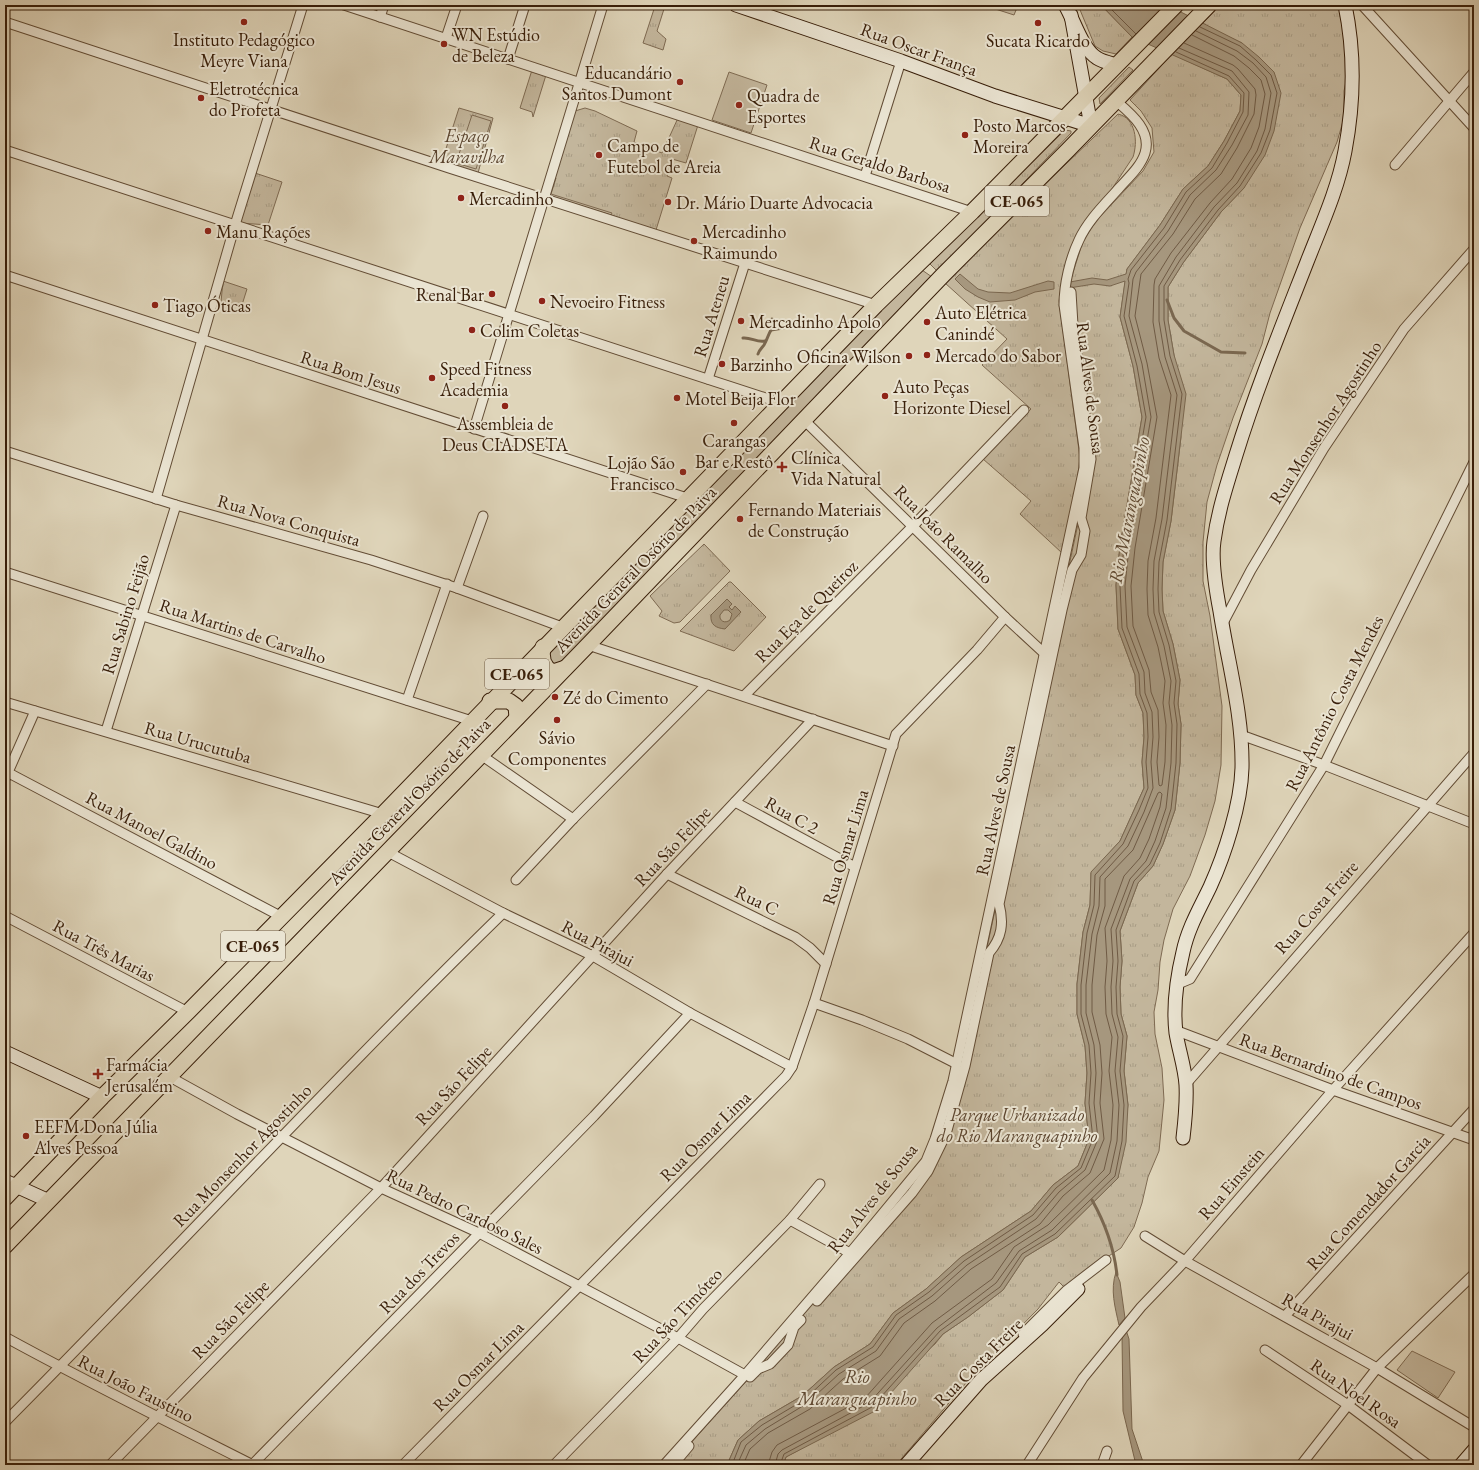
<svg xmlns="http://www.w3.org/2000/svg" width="1479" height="1470" font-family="'EB Garamond',serif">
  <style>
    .grass { fill: url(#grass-tufts); stroke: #7e6a52 }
    .garden { fill: #c3b69c; stroke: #7e6a52 }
    .water { fill: #a6977e; stroke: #7a674f; fill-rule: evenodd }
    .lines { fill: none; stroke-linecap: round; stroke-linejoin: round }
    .shore { stroke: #6f5a44; stroke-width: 1 }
    .stream { stroke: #7a674f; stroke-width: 3 }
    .street-casing { stroke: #624c35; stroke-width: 11 }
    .secondary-casing { stroke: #381e09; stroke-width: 15 }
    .primary-casing { stroke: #381e09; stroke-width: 17 }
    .street { stroke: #eae4d2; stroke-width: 9 }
    .secondary { stroke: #eae4d2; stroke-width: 13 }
    .primary { stroke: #dfd5ba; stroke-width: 15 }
    .poi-dot { fill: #8f2418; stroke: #eae4d2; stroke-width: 1.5 }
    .labels { text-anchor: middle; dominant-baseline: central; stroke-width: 4; stroke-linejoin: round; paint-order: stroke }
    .shield { fill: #eae4d2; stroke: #6d5945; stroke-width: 1 }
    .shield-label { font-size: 17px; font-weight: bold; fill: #381e09 }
    .poi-label { font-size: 18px; fill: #381e09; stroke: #eae4d2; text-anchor: start }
    .street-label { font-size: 18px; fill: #381e09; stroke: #eae4d2 }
    .park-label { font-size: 18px; font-style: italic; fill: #5b442e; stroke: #eae4d2 }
    .water-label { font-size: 19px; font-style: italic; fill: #5e4832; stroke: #eae4d2 }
  </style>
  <defs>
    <pattern id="grass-tufts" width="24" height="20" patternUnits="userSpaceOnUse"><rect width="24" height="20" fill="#c3b69c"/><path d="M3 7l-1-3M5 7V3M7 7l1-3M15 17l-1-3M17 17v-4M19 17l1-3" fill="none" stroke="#a89c85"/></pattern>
  </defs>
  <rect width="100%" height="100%" fill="#dfd5ba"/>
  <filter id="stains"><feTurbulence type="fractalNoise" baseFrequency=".005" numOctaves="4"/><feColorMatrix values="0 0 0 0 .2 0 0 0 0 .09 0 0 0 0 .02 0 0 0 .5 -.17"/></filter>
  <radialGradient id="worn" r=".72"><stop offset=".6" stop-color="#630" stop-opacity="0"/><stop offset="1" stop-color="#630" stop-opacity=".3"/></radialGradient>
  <g class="grass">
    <polygon points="983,5 1023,5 1016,10 1014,15"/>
    <polygon points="1078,5 1101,5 1132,37 1116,54 1103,51 1095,46"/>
    <polygon points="1220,5 1343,5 1347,77 1344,91 1344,118 1337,142 1300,228 1270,313 1262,344 1233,418 1217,465 1207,502 1203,542 1203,581 1210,616 1222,706 1221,765 1215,801 1205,835 1190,876 1173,909 1164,940 1160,962 1158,990 1154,1012 1155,1034 1162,1068 1164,1100 1159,1151 1148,1177 1142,1203 1134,1227 1121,1248 1095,1265 1065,1288 1059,1282 1038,1309 972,1376 896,1465 783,1465 786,1457 826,1435 935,1344 943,1334 968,1317 1003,1290 1025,1257 1058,1237 1118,1178 1128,1105 1124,1071 1127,1036 1121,1014 1120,987 1122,961 1120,931 1138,883 1153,866 1163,844 1175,810 1180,763 1181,724 1178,704 1180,680 1173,644 1163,611 1162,589 1163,562 1171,521 1181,437 1174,355 1168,320 1168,287 1183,263 1221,212 1244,188 1242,43 1202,24"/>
    <polygon points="655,6 664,9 657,31 666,39 663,50 643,43"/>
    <polygon points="1172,54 1227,79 1241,95 1240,111 1224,141 1208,166 1183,189 1160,225 1127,269 1120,317 1133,366 1142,417 1120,546 1116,585 1118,629 1135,675 1136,695 1143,713 1144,737 1142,762 1144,788 1120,841 1091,873 1090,905 1083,932 1077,984 1077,1014 1085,1046 1087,1073 1085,1103 1089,1139 1078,1166 1053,1185 1031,1211 961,1257 926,1289 893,1313 870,1344 834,1367 802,1396 759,1421 738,1440 727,1465 671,1465 758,1368 927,1164 980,980 1087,482 1070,282 1083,241 1096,221 1143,171 1154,152 1152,128 1141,111 1130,100"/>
    <polygon points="1129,67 1133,70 1100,104 1099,98"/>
    <polygon points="532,70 546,75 533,117 532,112 520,108"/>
    <polygon points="459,108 493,118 478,173 442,161"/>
    <polygon points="585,108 595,111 637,131 634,142 662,153 678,118 698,125 686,163 672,159 667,176 672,178 656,230 549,196 575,111"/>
    <path d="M1118,114C1136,118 1138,142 1133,157L1106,198L1090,215L1076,236L1062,281L1059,301L1080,458L1077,481L1062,553L1020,514L1031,501L983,459L1031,409L982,365L1007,339L945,283L988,239Z"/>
    <polygon points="1065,130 1071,131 1071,133 938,272 929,263"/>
    <polygon points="255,173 282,182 268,225 240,223"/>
    <polygon points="223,281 247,289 241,308 221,302"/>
    <polygon points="704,544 730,571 680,622 674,623 659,616 662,611 650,596"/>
    <polygon points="729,582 731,582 766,617 734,651 680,631"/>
  </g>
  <g class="garden">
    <polygon points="729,72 767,85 751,133 712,120"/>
    <polygon points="472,115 491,121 476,169 456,163"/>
    <polygon points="554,178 556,178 551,194 612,213 611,215 549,196"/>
    <polygon points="922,270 932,277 559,666 550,666 547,652 866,324"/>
    <polygon points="1412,1351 1455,1372 1438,1398 1397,1370"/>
  </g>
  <g class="water">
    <polygon points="1101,5 1167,5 1242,43 1259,57 1274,72 1281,93 1274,131 1265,155 1244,188 1221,212 1183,263 1168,287 1168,320 1174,355 1186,394 1171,521 1163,562 1162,589 1163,611 1173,644 1180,680 1178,704 1181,724 1180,763 1175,810 1163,844 1153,866 1138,883 1120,931 1122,961 1120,987 1121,1014 1127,1036 1124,1071 1128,1105 1126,1142 1118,1178 1058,1237 1025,1257 1003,1290 968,1317 943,1334 875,1411 786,1457 783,1465 727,1465 738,1440 759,1421 802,1396 834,1367 870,1344 893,1313 926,1289 961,1257 1031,1211 1053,1185 1078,1166 1089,1139 1085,1103 1087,1073 1085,1046 1077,1014 1077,984 1083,932 1090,905 1091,872 1120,841 1144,788 1142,762 1144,737 1143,713 1136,695 1135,675 1118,629 1116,585 1120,546 1142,417 1133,366 1120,317 1125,281 1110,286 1094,284 1069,288 1070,282 1092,278 1107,280 1126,274 1127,269 1160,225 1183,189 1208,166 1224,141 1240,111 1241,95 1227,79 1132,37"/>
    <polygon points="960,274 978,289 988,292 1010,293 1048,281 1054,282 1054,289 1035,292 1015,300 990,302 978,297 965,289 955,279"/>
    <path d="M727,599L732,604L729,607L732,610L735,606L741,612L725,629C716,628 710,625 711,615ZM724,610H728L732,614L730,620C725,624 719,621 720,615Z"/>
    <path d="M1116,1272L1120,1282L1125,1318L1119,1325C1115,1307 1110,1290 1116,1272Z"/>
    <polygon points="1126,1330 1129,1339 1132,1429 1144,1465 1136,1465 1123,1411 1122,1335"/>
  </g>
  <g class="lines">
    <g class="shore">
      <polyline points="1107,5 1136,34"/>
      <polyline points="1184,43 1233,65 1238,69 1255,89 1256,95 1254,114 1237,148 1221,174 1195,199 1173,234 1141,274 1135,316 1147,363 1157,417 1135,548 1131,586 1133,626 1149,670 1151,692 1158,710 1159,737 1157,762 1159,785 1160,786 1162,785 1165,762 1166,725 1163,703 1165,681 1158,647 1148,615 1147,589 1148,561 1156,518 1171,395 1159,358 1153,322 1154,285 1155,279 1171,253 1210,203 1232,179 1251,148 1259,127 1265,94 1261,80 1249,68 1234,56 1192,35"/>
      <polyline points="732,1465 741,1442 762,1425 804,1400 836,1370 873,1347 896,1315 929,1292 964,1261 1033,1215 1056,1188 1081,1168 1093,1139 1089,1103 1091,1073 1089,1045 1081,1014 1081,985 1087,933 1094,905 1095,875 1123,844 1139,810 1148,788 1146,762 1148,737 1147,713 1140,694 1139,674 1122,628 1120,586 1124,546 1146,417 1137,366 1124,316 1129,283 1128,279 1131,270 1164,228 1186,192 1212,168 1227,143 1243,112 1244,93 1229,76 1176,52"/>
      <polyline points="737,1465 746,1445 765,1429 806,1404 839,1374 876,1351 899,1319 932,1296 967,1265 1036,1219 1059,1192 1085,1170 1098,1139 1094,1103 1096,1073 1094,1045 1086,1013 1086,985 1092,934 1099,906 1100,877 1128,846 1144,812 1153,788 1151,762 1153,737 1152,712 1145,693 1144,672 1127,627 1125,586 1129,547 1151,417 1142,364 1129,316 1133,279 1136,272 1168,231 1190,195 1216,170 1232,145 1248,115 1249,92 1232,71 1179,48"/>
      <polyline points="743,1465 750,1449 768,1433 810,1409 843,1379 880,1356 904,1323 935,1301 971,1269 1040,1224 1063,1196 1090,1173 1104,1139 1100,1103 1102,1073 1100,1045 1092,1012 1092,985 1097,935 1105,906 1105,879 1133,850 1158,793 1160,792 1162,794 1160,807 1149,839 1140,858 1124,876 1105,928 1107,961 1105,987 1106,1014 1112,1037 1109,1071 1113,1105 1111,1140 1104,1170 1048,1225 1014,1247 992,1279 932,1323 865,1398 777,1445 772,1452 768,1465"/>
      <polyline points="775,1465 778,1454 782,1450 869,1403 937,1328 996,1283 1019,1251 1052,1230 1110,1173 1117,1141 1119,1105 1115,1071 1118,1037 1112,1014 1111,987 1113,961 1111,929 1130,879 1146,861 1155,841 1166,808 1171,763 1172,725 1169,703 1171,681 1164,646 1154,613 1153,589 1154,561 1162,519 1177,395 1165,357 1159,321 1159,286 1176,257 1214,207 1237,183 1257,151 1265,129 1271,93 1266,77 1253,63 1237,51 1196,31"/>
      <polyline points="780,1465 784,1454 872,1407 940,1331 1000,1287 1022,1254 1055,1234 1115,1176 1122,1141 1124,1105 1120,1071 1123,1036 1117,1014 1116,987 1118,961 1116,930 1134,881 1150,864 1160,843 1171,809 1176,763 1177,724 1174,703 1176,681 1169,645 1159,612 1158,589 1159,562 1167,520 1182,394 1170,356 1164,320 1164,286 1180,260 1218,210 1240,186 1261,153 1270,130 1277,93 1271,75 1256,60 1240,46 1200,27"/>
    </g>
    <g class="stream">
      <polyline points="1167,300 1174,318 1184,331 1221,352 1245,353"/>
      <polyline points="772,319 771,330 783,328 795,323"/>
      <path d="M743,338C751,337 757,343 765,341"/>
      <path d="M758,354C759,350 762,348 764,345C767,340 768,335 771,330"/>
      <path d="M1092,1200C1105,1223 1114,1248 1117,1275"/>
    </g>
    <defs>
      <g id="street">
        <polyline points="344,5 972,212"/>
        <polyline points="1362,5 1474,128"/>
        <polyline points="380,17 384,5"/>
        <polyline points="5,22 449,168 876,305"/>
        <polyline points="446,38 457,5"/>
        <polyline points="508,59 525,5"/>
        <polyline points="5,150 781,403"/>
        <polyline points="1395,165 1474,72"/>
        <polyline points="865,176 901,61"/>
        <polyline points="5,275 687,498"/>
        <polyline points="708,379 745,263"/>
        <polyline points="804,420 1005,617 1045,654"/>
        <polyline points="474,429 603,5"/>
        <polyline points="5,451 176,505 371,560 457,588 562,627"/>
        <polyline points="156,499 235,225 303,5"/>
        <polyline points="5,572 472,721"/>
        <polyline points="457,588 483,516"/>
        <polyline points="1222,625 1251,570 1324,448 1404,329 1474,249"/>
        <polyline points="588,645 893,746"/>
        <polyline points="744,696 913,526 1024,410"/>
        <polyline points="407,700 447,584"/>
        <polyline points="5,702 383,814"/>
        <polyline points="106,731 176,505"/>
        <polyline points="1241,735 1324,765 1474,824"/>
        <polyline points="481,755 573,819"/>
        <polyline points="5,771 282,917"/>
        <polyline points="5,779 35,711"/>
        <polyline points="735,802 855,867"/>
        <polyline points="388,852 503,913 593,956 690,1013 792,1067"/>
        <polyline points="667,874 795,937 810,948 826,964"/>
        <polyline points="516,880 573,819 707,684"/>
        <polyline points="5,916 188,1012"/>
        <polyline points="1178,984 1190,979 1324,765 1474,462"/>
        <polyline points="814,1003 862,1020 908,1039 957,1064"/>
        <polyline points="1176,1032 1180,1032 1333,1090 1474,1140"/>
        <polyline points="170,1077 237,1114 381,1188 479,1233 678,1338 745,1375"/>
        <polyline points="1186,1084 1474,753"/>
        <polyline points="790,1220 850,1253"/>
        <polyline points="1145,1236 1185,1261 1377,1368 1474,1427"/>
        <path d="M817,1301L912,1193L928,1171L946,1134L965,1066L989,953C1002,938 1004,923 999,904L1062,610L1072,570L1081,555L1085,531L1081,518L1091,459L1073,325L1071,292"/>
        <polyline points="1285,1316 1474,1109"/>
        <polyline points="1023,1334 1067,1290 1106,1260"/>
        <path d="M5,1337C87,1382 170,1423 253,1465"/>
        <polyline points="1265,1350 1348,1405 1428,1465"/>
        <polyline points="750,1377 758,1369 770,1364 788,1345 794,1327 801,1320"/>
        <path d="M5,1422C172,1254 333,1079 503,913"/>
        <polyline points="110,1465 381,1188 667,874 813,719"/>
        <polyline points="252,1465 594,1116 690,1013"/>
        <polyline points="403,1465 786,1076 792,1067 814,1003 896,734 977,650 1005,617"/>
        <polyline points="554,1465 678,1338 703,1309 790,1220 820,1184"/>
        <path d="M664,1465L745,1375L850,1253L926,1161L935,1139L953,1081L1084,468V448L1064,305C1064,284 1070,259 1079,240C1088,220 1106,203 1120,187C1129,177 1141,166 1145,153C1152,130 1130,113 1115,100"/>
        <polyline points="673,1465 689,1446"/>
        <polyline points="1027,1465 1083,1378 1141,1307 1185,1261 1333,1090 1474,933"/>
        <polyline points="1102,1465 1107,1451"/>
        <polyline points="1301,1465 1377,1368 1474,1274"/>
      </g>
      <g id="secondary">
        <polyline points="736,5 901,61 995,96 1091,126 1071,15"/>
        <path d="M1065,5C1074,20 1082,49 1097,58C1103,62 1110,63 1117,65"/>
        <polyline points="5,1052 102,1097"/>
        <path d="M1183,1138C1185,1121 1187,1103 1186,1085C1185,1068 1179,1051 1176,1033C1173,1007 1177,977 1183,952C1188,928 1200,908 1210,887C1225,854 1241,804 1242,768C1243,715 1228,663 1220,611C1216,590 1211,561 1214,541C1218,511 1227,484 1236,455C1256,390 1282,326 1307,262C1321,226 1338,189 1345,151C1354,103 1355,53 1345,5"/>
        <polyline points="5,1181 49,1201"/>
        <polyline points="906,1465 981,1380 1042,1325 1078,1289"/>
        <polyline points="1461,1465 1474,1450"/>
      </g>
      <g id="primary">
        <path d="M543,647C541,657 542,667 553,672L565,668"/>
        <polyline points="490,701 509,701 516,706 517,718"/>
        <polyline points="5,1198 102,1097 188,1012 383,814 876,305 972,212 1176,5"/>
        <polyline points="5,1246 588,645 943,275 1068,150 1209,5"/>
      </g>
    </defs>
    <use href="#street" class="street-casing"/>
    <use href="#secondary" class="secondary-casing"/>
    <use href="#primary" class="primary-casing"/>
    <use href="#street" class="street"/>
    <use href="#secondary" class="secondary"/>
    <use href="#primary" class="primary"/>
  </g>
  <g class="poi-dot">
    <circle cx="244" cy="22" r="4"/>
    <circle cx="1038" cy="23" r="4"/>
    <circle cx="444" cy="44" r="4"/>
    <circle cx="680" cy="82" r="4"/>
    <circle cx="201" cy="98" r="4"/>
    <circle cx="739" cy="105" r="4"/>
    <circle cx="965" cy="135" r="4"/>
    <circle cx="599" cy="155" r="4"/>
    <circle cx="461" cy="198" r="4"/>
    <circle cx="668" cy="202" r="4"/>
    <circle cx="208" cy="231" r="4"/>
    <circle cx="694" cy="241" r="4"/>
    <circle cx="492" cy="294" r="4"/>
    <circle cx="542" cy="301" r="4"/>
    <circle cx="155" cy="305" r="4"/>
    <circle cx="741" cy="321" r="4"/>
    <circle cx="927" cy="322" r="4"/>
    <circle cx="472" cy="330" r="4"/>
    <circle cx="927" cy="355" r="4"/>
    <circle cx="909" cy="356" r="4"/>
    <circle cx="722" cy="364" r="4"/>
    <circle cx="432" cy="378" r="4"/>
    <circle cx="885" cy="396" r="4"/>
    <circle cx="677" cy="398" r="4"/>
    <circle cx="505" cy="406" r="4"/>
    <circle cx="734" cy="423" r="4"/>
    <path d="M780 461h4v4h4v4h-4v4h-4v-4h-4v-4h4z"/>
    <circle cx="683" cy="472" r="4"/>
    <circle cx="740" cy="519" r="4"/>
    <circle cx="555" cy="697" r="4"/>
    <circle cx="557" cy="720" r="4"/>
    <path d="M96 1068h4v4h4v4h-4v4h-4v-4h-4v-4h4z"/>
    <circle cx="26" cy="1136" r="4"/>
  </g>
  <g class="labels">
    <g class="shield">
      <rect x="985" y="186" width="64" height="30" rx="3"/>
      <rect x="485" y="659" width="64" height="30" rx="3"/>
      <rect x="221" y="931" width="64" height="30" rx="3"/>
    </g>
    <g class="shield-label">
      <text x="1017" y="201">CE-065</text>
      <text x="517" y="674">CE-065</text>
      <text x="253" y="946">CE-065</text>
    </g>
    <g class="poi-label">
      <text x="452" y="34">WN Estúdio<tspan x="452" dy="21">de Beleza</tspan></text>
      <text x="244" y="39" text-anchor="middle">Instituto Pedagógico<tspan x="244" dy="21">Meyre Viana</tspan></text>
      <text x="1038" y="40" text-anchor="middle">Sucata Ricardo</text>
      <text x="672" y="72" text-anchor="end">Educandário<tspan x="672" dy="21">Santos Dumont</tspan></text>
      <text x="209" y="88">Eletrotécnica<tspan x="209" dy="21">do Profeta</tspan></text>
      <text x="747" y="95">Quadra de<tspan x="747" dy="21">Esportes</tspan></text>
      <text x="973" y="125">Posto Marcos<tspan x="973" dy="21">Moreira</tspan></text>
      <text x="607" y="145">Campo de<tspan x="607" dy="21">Futebol de Areia</tspan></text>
      <text x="469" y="198">Mercadinho</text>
      <text x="676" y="202">Dr. Mário Duarte Advocacia</text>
      <text x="216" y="231">Manu Rações</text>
      <text x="702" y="231">Mercadinho<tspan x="702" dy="21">Raimundo</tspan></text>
      <text x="484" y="294" text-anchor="end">Renal Bar</text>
      <text x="550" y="301">Nevoeiro Fitness</text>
      <text x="163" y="305">Tiago Óticas</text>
      <text x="935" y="312">Auto Elétrica<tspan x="935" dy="21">Canindé</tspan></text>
      <text x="749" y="321">Mercadinho Apolo</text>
      <text x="480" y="330">Colim Coletas</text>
      <text x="935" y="355">Mercado do Sabor</text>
      <text x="901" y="356" text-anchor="end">Oficina Wilson</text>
      <text x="730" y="364">Barzinho</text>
      <text x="440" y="368">Speed Fitness<tspan x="440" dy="21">Academia</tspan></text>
      <text x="893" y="386">Auto Peças<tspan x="893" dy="21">Horizonte Diesel</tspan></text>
      <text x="685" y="398">Motel Beija Flor</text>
      <text x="505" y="423" text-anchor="middle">Assembleia de<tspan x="505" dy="21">Deus CIADSETA</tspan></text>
      <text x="734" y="440" text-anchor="middle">Carangas<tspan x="734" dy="21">Bar e Restô</tspan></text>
      <text x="791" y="457">Clínica<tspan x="791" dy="21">Vida Natural</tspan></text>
      <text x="675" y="462" text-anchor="end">Lojão São<tspan x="675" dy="21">Francisco</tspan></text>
      <text x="748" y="509">Fernando Materiais<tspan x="748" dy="21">de Construção</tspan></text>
      <text x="563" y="697">Zé do Cimento</text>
      <text x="557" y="737" text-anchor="middle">Sávio<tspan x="557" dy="21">Componentes</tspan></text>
      <text x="106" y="1064">Farmácia<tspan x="106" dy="21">Jerusalém</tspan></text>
      <text x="34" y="1126">EEFM Dona Júlia<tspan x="34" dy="21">Alves Pessoa</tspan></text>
    </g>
    <g class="street-label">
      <text transform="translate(919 49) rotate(20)">Rua Oscar França</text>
      <text transform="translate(880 164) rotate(18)">Rua Geraldo Barbosa</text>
      <text transform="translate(711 316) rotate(-73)">Rua Ateneu</text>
      <text transform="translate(351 372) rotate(18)">Rua Bom Jesus</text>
      <text transform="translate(1091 388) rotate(83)">Rua Alves de Sousa</text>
      <text transform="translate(1325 422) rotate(-57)">Rua Monsenhor Agostinho</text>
      <text transform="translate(289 520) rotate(16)">Rua Nova Conquista</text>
      <text transform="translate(944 534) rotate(45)">Rua João Ramalho</text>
      <text transform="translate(635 569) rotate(-46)">Avenida General Osório de Paiva</text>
      <text transform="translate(806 611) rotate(-45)">Rua Eça de Queiroz</text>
      <text transform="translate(125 614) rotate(-73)">Rua Sabino Feijão</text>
      <text transform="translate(243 631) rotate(18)">Rua Martins de Carvalho</text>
      <text transform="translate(1334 703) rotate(-63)">Rua Antônio Costa Mendes</text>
      <text transform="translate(198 742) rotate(16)">Rua Urucutuba</text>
      <text transform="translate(409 801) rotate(-46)">Avenida General Osório de Paiva</text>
      <text transform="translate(995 810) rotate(-78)">Rua Alves de Sousa</text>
      <text transform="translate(792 815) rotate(29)">Rua C 2</text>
      <text transform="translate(152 830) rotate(28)">Rua Manoel Galdino</text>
      <text transform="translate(672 846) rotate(-47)">Rua São Felipe</text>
      <text transform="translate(845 847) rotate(-73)">Rua Osmar Lima</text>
      <text transform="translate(757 900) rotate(26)">Rua C</text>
      <text transform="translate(1316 907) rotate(-49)">Rua Costa Freire</text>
      <text transform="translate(598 943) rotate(28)">Rua Pirajui</text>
      <text transform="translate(104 950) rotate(28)">Rua Três Marias</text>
      <text transform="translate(1331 1071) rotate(20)">Rua Bernardino de Campos</text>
      <text transform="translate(453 1085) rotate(-47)">Rua São Felipe</text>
      <text transform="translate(705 1136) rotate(-45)">Rua Osmar Lima</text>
      <text transform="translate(242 1155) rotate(-46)">Rua Monsenhor Agostinho</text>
      <text transform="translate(1231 1183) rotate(-49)">Rua Einstein</text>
      <text transform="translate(872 1198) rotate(-52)">Rua Alves de Sousa</text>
      <text transform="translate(1368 1202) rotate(-48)">Rua Comendador Garcia</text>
      <text transform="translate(465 1211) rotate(26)">Rua Pedro Cardoso Sales</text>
      <text transform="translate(419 1272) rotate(-46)">Rua dos Trevos</text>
      <text transform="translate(677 1315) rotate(-47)">Rua São Timóteo</text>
      <text transform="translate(1318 1316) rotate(29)">Rua Pirajui</text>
      <text transform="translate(230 1319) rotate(-46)">Rua São Felipe</text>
      <text transform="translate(978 1362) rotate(-45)">Rua Costa Freire</text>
      <text transform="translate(478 1366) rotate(-45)">Rua Osmar Lima</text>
      <text transform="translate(136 1388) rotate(27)">Rua João Faustino</text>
      <text transform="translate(1356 1393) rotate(35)">Rua Noel Rosa</text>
    </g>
    <g class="park-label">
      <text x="467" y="135">Espaço<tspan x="467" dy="21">Maravilha</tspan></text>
      <text x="1017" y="1114">Parque Urbanizado<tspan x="1017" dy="21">do Rio Maranguapinho</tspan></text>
    </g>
    <g class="water-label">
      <text transform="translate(1129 510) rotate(-79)">Rio Maranguapinho</text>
      <text x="857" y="1376">Rio<tspan x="857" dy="22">Maranguapinho</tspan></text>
    </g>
  </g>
  <rect width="1479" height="1470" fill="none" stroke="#dfd5ba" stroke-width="20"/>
  <rect x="6" y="6" width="1467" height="1458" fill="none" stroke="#381e09" stroke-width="2"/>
  <rect x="10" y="10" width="1459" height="1450" fill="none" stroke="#381e09"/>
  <rect width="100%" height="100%" filter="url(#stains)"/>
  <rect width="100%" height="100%" fill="url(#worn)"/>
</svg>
